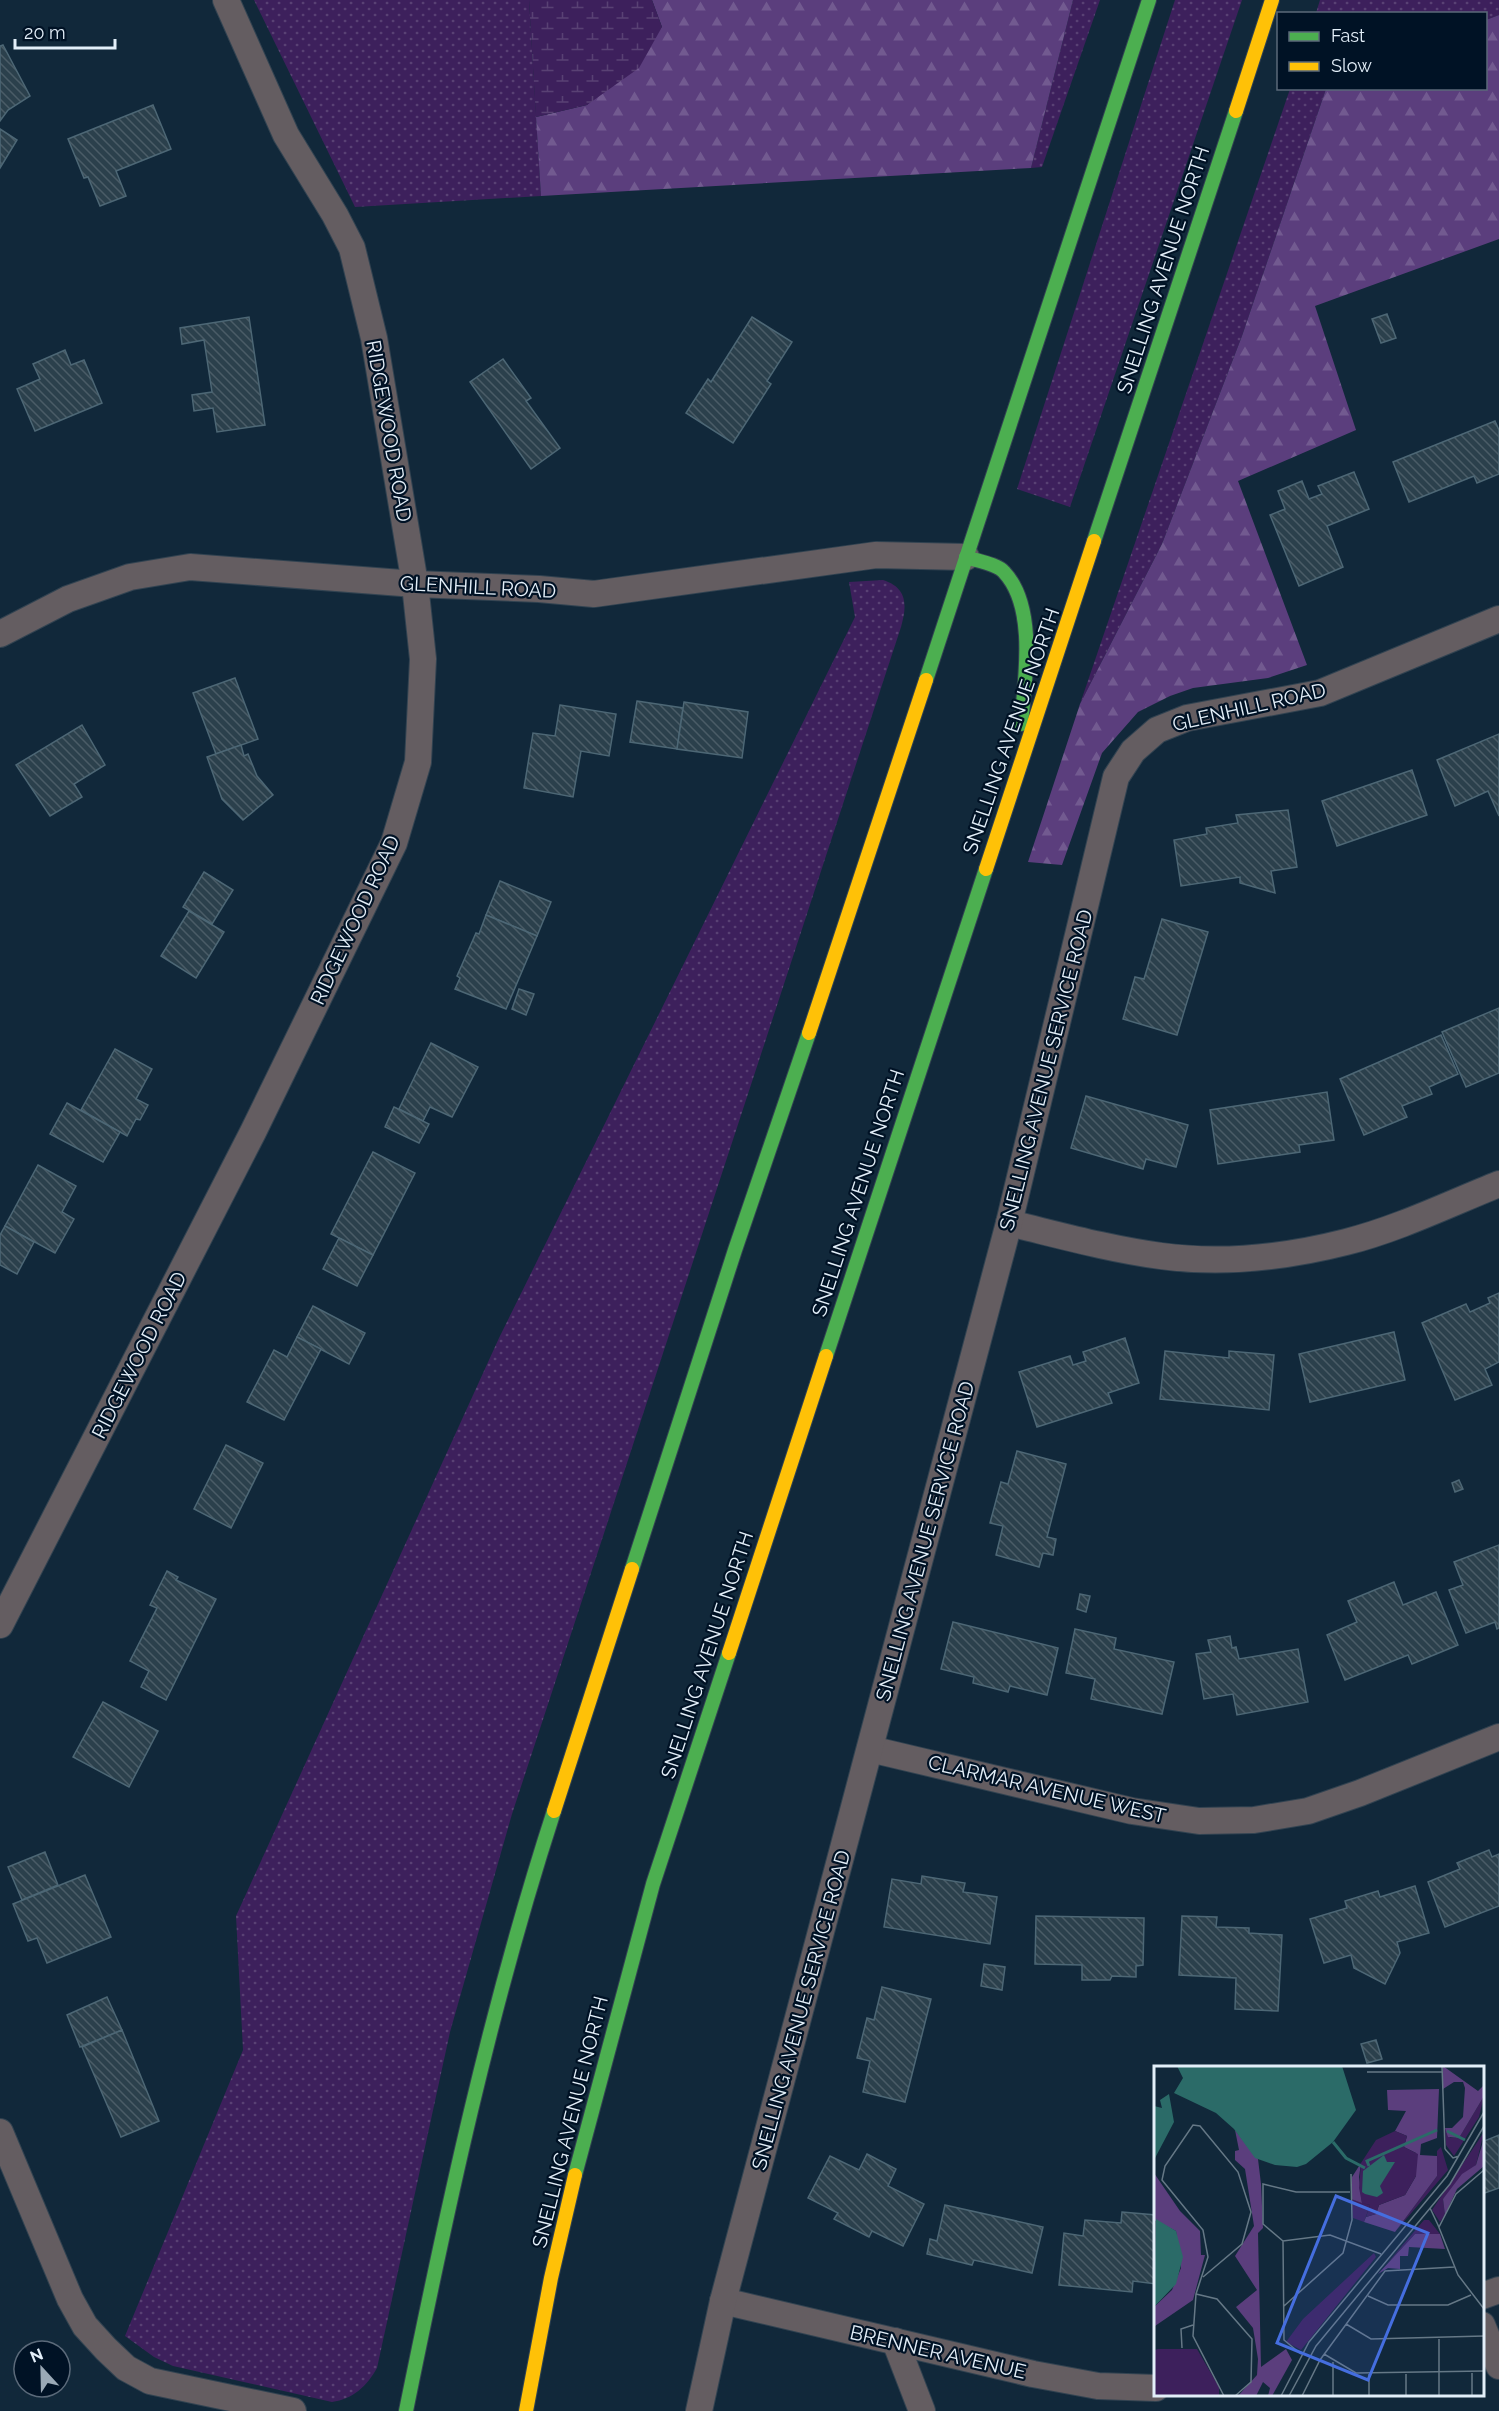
<svg xmlns="http://www.w3.org/2000/svg" width="1499" height="2411" font-family="Raleway,sans-serif">
  <style>
    .green { fill: url(#green-dots) }
    .forest { fill: url(#forest-firs) }
    .wetland { fill: url(#wetland-marsh) }
    .building { fill: url(#building-back-hatch); stroke: #4d6775; stroke-width: 1.5 }
    .lines { fill: none; stroke-linecap: round; stroke-linejoin: round }
    .street-casing { stroke: #324351; stroke-width: 28 }
    .fast-casing { stroke: #324351; stroke-width: 16 }
    .slow-casing { stroke: #324351; stroke-width: 16 }
    .street { stroke: #645d61; stroke-width: 26 }
    .fast { stroke: #4caf50; stroke-width: 14 }
    .slow { stroke: #ffc107; stroke-width: 14 }
    .labels { text-anchor: middle; dominant-baseline: central; stroke-width: 4.5; stroke-linejoin: round; paint-order: stroke }
    .street-label { font-size: 20px; fill: #e3eff9; stroke: #001225 }
    .inset-river { fill: none; stroke: #2b6b68; stroke-width: 3 }
    .inset-road { fill: none; stroke: #657886; stroke-width: 1.5 }
    .view { fill: #456edf; fill-opacity: 0.15; stroke: #456edf; stroke-width: 3 }
    .inset-edge { fill: none; stroke: #e3eff9; stroke-width: 3 }
  </style>
  <defs>
    <pattern id="green-dots" width="8" height="8" patternUnits="userSpaceOnUse" patternTransform="scale(1.5)"><rect width="8" height="8" fill="#3d205c"/><path d="M2 2h.1M6 6h.1" fill="none" stroke="#594174" stroke-width="1.8" stroke-linecap="round"/></pattern>
    <pattern id="forest-firs" width="22" height="20" patternUnits="userSpaceOnUse" patternTransform="scale(1.5)"><rect width="22" height="20" fill="#5b3e7d"/><path d="M5 1l3.5 6h-7zM16 11l3.5 6h-7z" fill="#725a90"/></pattern>
    <pattern id="wetland-marsh" width="20" height="14" patternUnits="userSpaceOnUse" patternTransform="scale(1.5)"><rect width="20" height="14" fill="#3d205c"/><path d="M1 5h8M5 5V1M11 12h8M15 12V8" fill="none" stroke="#594174"/></pattern>
    <pattern id="building-back-hatch" width="6" height="6" patternUnits="userSpaceOnUse" patternTransform="scale(1.5)"><rect width="6" height="6" fill="#2b404c"/><path d="M-1 5l2 2M0 0l6 6M5-1l2 2" fill="none" stroke="#4a5c67"/></pattern>
  </defs>
  <rect width="100%" height="100%" fill="#11283a"/>
  <g class="green">
    <polygon points="254,0 529,0 541,196 355,207"/>
    <polygon points="1073,0 1100,0 1042,167 1031,168"/>
    <polygon points="1175,0 1242,0 1070,507 1017,489"/>
    <polygon points="1320,0 1499,0 1499,15 1486,20 1486,14 1316,13"/>
    <polygon points="1290,89 1326,89 1242,336 1162,544 1080,704"/>
    <path d="M883,580C908,588 907,606 901,627L512,1814L450,2032L377,2368C367,2386 353,2399 332,2402L173,2366L154,2357L125,2336L243,2050L236,1916L499,1338L855,617L849,582Z"/>
  </g>
  <g class="forest">
    <polygon points="652,0 1073,0 1031,168 541,196 536,117 587,105 662,27"/>
    <polygon points="1499,15 1499,239 1315,306 1356,430 1238,481 1307,665 1268,678 1193,688 1170,696 1138,712 1102,753 1062,865 1028,862 1080,704 1162,544 1242,336 1326,89 1486,88 1486,20"/>
  </g>
  <polygon class="wetland" points="529,0 652,0 662,27 639,68 587,105 536,117"/>
  <g class="building">
    <polygon points="3,45 30,96 8,110 0,121 0,46"/>
    <polygon points="153,105 171,149 116,171 126,196 100,206 88,177 84,178 68,139"/>
    <polygon points="0,129 17,140 0,168"/>
    <polygon points="1387,314 1396,338 1381,343 1372,319"/>
    <polygon points="249,317 265,425 217,432 213,408 194,411 192,395 212,392 204,340 182,344 180,328"/>
    <polygon points="752,317 792,342 767,381 771,384 733,443 686,413 708,379 711,382"/>
    <polygon points="65,350 71,365 84,360 102,403 35,431 17,389 40,379 33,364"/>
    <polygon points="503,359 531,398 526,401 560,448 531,469 470,382"/>
    <polygon points="1495,421 1499,430 1499,474 1477,483 1474,476 1409,502 1393,462"/>
    <polygon points="1354,472 1369,509 1327,526 1343,567 1299,586 1270,515 1285,509 1278,491 1302,481 1309,499 1322,494 1318,486"/>
    <polygon points="235,678 258,739 216,754 193,693"/>
    <polygon points="637,701 683,708 677,749 630,742"/>
    <polygon points="684,702 748,712 742,758 677,749"/>
    <polygon points="560,705 616,714 609,756 581,751 573,797 524,788 533,733 555,736"/>
    <polygon points="82,725 105,765 74,784 82,797 50,816 16,765"/>
    <polygon points="1499,734 1499,816 1488,791 1455,806 1437,760"/>
    <polygon points="241,745 244,756 248,754 257,776 273,795 243,820 222,799 207,757"/>
    <polygon points="1412,770 1427,815 1337,846 1322,801"/>
    <polygon points="1288,810 1297,867 1271,871 1275,893 1240,883 1240,877 1181,886 1174,840 1207,834 1206,828 1238,823 1236,815"/>
    <polygon points="204,872 233,890 212,924 183,907"/>
    <polygon points="500,881 551,902 537,936 486,915"/>
    <polygon points="189,911 224,932 196,978 161,956"/>
    <polygon points="486,915 537,936 506,1009 455,989 460,978 457,976 476,933 479,934"/>
    <polygon points="1162,919 1208,932 1177,1035 1123,1019 1135,977 1144,979"/>
    <polygon points="519,989 534,994 526,1015 512,1009"/>
    <polygon points="1499,1008 1499,1073 1466,1087 1442,1032"/>
    <polygon points="1441,1035 1458,1074 1429,1087 1432,1094 1402,1106 1407,1117 1364,1135 1340,1079"/>
    <polygon points="431,1043 478,1067 452,1117 430,1107 423,1121 399,1109"/>
    <polygon points="115,1049 152,1069 136,1099 148,1105 140,1120 136,1119 127,1136 81,1110"/>
    <polygon points="1327,1092 1334,1140 1299,1145 1300,1152 1218,1164 1210,1110"/>
    <polygon points="1086,1096 1188,1125 1176,1167 1146,1159 1143,1169 1071,1148"/>
    <polygon points="67,1103 120,1132 103,1162 50,1134"/>
    <polygon points="394,1107 429,1124 419,1143 385,1127"/>
    <polygon points="373,1152 415,1173 373,1255 331,1234"/>
    <polygon points="38,1165 76,1186 62,1212 74,1219 55,1253 5,1226"/>
    <polygon points="5,1226 34,1242 17,1274 0,1265 0,1235"/>
    <polygon points="339,1238 373,1255 357,1286 323,1269"/>
    <polygon points="1499,1293 1499,1362 1485,1369 1492,1385 1455,1400 1422,1323 1466,1304 1470,1312 1490,1303 1488,1298"/>
    <polygon points="313,1306 365,1333 349,1364 297,1337"/>
    <polygon points="1394,1332 1405,1380 1310,1402 1299,1354"/>
    <polygon points="297,1337 321,1349 284,1420 247,1402 274,1350 287,1357"/>
    <polygon points="1125,1338 1139,1383 1108,1393 1112,1403 1037,1427 1019,1372 1070,1356 1073,1365 1086,1361 1083,1352"/>
    <polygon points="1165,1351 1229,1358 1229,1351 1274,1355 1269,1410 1160,1399"/>
    <polygon points="226,1445 263,1463 231,1528 194,1509"/>
    <polygon points="1017,1451 1066,1464 1047,1537 1056,1539 1053,1555 1043,1553 1039,1567 996,1555 1003,1526 990,1523 1001,1482 1008,1484"/>
    <polygon points="1459,1480 1463,1489 1455,1492 1452,1483"/>
    <polygon points="1499,1545 1499,1628 1497,1629 1495,1622 1466,1633 1449,1590 1463,1585 1454,1562"/>
    <polygon points="167,1571 178,1577 176,1580 216,1599 166,1700 141,1687 149,1671 130,1661 157,1608 150,1605"/>
    <polygon points="1394,1582 1403,1605 1436,1592 1458,1645 1412,1664 1408,1655 1345,1680 1327,1635 1357,1622 1348,1601"/>
    <polygon points="1080,1594 1090,1596 1086,1612 1077,1609"/>
    <polygon points="953,1622 1058,1648 1047,1695 1010,1686 1008,1692 973,1683 974,1677 941,1669"/>
    <polygon points="1075,1629 1116,1638 1114,1649 1174,1662 1162,1714 1091,1699 1095,1679 1066,1673"/>
    <polygon points="1230,1636 1232,1648 1236,1647 1239,1659 1298,1649 1308,1702 1237,1715 1233,1694 1204,1699 1196,1654 1211,1652 1208,1640"/>
    <polygon points="103,1702 158,1731 129,1787 73,1757"/>
    <polygon points="1489,1850 1492,1857 1499,1854 1499,1906 1445,1927 1428,1882 1460,1869 1457,1863"/>
    <polygon points="45,1852 58,1885 22,1900 8,1867"/>
    <polygon points="85,1875 111,1937 47,1963 37,1938 28,1941 13,1904"/>
    <polygon points="922,1876 965,1883 963,1892 997,1897 990,1944 884,1927 892,1879 921,1884"/>
    <polygon points="1415,1886 1429,1933 1397,1942 1400,1953 1385,1984 1354,1968 1351,1955 1324,1963 1310,1919 1347,1908 1345,1901 1378,1891 1380,1897"/>
    <polygon points="1036,1916 1144,1918 1143,1965 1136,1966 1136,1977 1112,1976 1110,1980 1082,1980 1082,1965 1035,1964"/>
    <polygon points="1182,1916 1217,1917 1216,1927 1249,1928 1249,1933 1282,1935 1278,2011 1235,2009 1236,1978 1179,1975"/>
    <polygon points="984,1964 1005,1967 1002,1990 981,1986"/>
    <polygon points="882,1987 931,1999 905,2102 863,2092 870,2061 857,2058 867,2018 874,2020"/>
    <polygon points="107,1997 122,2030 80,2047 67,2015"/>
    <polygon points="122,2030 159,2121 121,2137 82,2047"/>
    <polygon points="1376,2040 1382,2059 1367,2063 1361,2044"/>
    <polygon points="1499,2135 1499,2188 1482,2194 1482,2142"/>
    <polygon points="867,2154 896,2169 888,2186 924,2204 903,2246 872,2231 869,2237 834,2219 838,2213 808,2198 830,2156 859,2170"/>
    <polygon points="945,2205 1043,2227 1032,2273 974,2260 972,2265 927,2254 930,2239 937,2241"/>
    <polygon points="1122,2212 1156,2215 1156,2284 1133,2281 1132,2292 1059,2285 1064,2233 1083,2236 1085,2220 1121,2223"/>
  </g>
  <g class="lines">
    <defs>
      <g id="street">
        <polyline points="0,634 68,599 130,577 190,567 415,584 539,589 594,594 876,555 966,557"/>
        <path d="M1009,1223C1059,1235 1109,1249 1161,1256C1221,1264 1287,1257 1346,1242C1398,1229 1449,1204 1499,1184"/>
        <polyline points="0,1625 253,1132 394,843 418,762 423,659 415,584 374,338 352,248 335,215 286,135 226,0"/>
        <polyline points="870,1749 1132,1811 1199,1821 1254,1820 1308,1811 1360,1793 1499,1737"/>
        <polyline points="0,2132 70,2299 85,2326 106,2349 126,2368 150,2381 293,2411"/>
        <polyline points="1482,2296 1499,2290"/>
        <polyline points="723,2301 1033,2374 1098,2386 1156,2388"/>
        <polyline points="1482,2325 1499,2366"/>
        <polyline points="895,2341 922,2411"/>
        <polyline points="699,2411 723,2301 1009,1223 1116,777 1133,751 1157,730 1187,718 1320,693 1499,619"/>
      </g>
      <g id="fast">
        <polyline points="1094,541 1236,111"/>
        <path d="M966,557C977,561 997,564 1004,572C1037,607 1025,680 1021,724"/>
        <polyline points="926,680 1149,0"/>
        <polyline points="826,1356 986,869"/>
        <polyline points="632,1569 735,1250 809,1033"/>
        <polyline points="575,2175 653,1884 729,1653"/>
        <path d="M406,2411C447,2209 490,2008 554,1811"/>
      </g>
      <g id="slow">
        <polyline points="1236,111 1272,0"/>
        <polyline points="986,869 1094,541"/>
        <polyline points="809,1033 926,680"/>
        <polyline points="729,1653 826,1356"/>
        <polyline points="554,1811 632,1569"/>
        <polyline points="526,2411 551,2278 575,2175"/>
      </g>
    </defs>
    <use href="#street" class="street-casing"/>
    <use href="#fast" class="fast-casing"/>
    <use href="#slow" class="slow-casing"/>
    <use href="#street" class="street"/>
    <use href="#fast" class="fast"/>
    <use href="#slow" class="slow"/>
  </g>
  <g class="labels">
    <g class="street-label">
      <text transform="translate(1163 270) rotate(-72)">SNELLING AVENUE NORTH</text>
      <text transform="translate(389 431) rotate(80)">RIDGEWOOD ROAD</text>
      <text transform="translate(478 587) rotate(3)">GLENHILL ROAD</text>
      <text transform="translate(1249 707) rotate(-13)">GLENHILL ROAD</text>
      <text transform="translate(1011 731) rotate(-71)">SNELLING AVENUE NORTH</text>
      <text transform="translate(355 920) rotate(-65)">RIDGEWOOD ROAD</text>
      <text transform="translate(1046 1070) rotate(-76)">SNELLING AVENUE SERVICE ROAD</text>
      <text transform="translate(858 1193) rotate(-72)">SNELLING AVENUE NORTH</text>
      <text transform="translate(139 1355) rotate(-63)">RIDGEWOOD ROAD</text>
      <text transform="translate(925 1541) rotate(-75)">SNELLING AVENUE SERVICE ROAD</text>
      <text transform="translate(707 1655) rotate(-72)">SNELLING AVENUE NORTH</text>
      <text transform="translate(1047 1789) rotate(13)">CLARMAR AVENUE WEST</text>
      <text transform="translate(801 2010) rotate(-75)">SNELLING AVENUE SERVICE ROAD</text>
      <text transform="translate(570 2122) rotate(-76)">SNELLING AVENUE NORTH</text>
      <text transform="translate(938 2352) rotate(13)">BRENNER AVENUE</text>
    </g>
  </g>
  <g transform="translate(1154 2066)">
    <rect width="330" height="330" fill="#11283a"/>
    <path d="M330,30L325,51L300,90L292,79L291,62L296,72H305ZM330,66L322,99L289,133L291,149L286,156L278,144ZM287,81L294,104L241,166L283,110V85ZM197,133L216,139L210,156L199,152ZM270,154H275L286,168H261L231,200ZM220,187L222,191L147,284L132,276L149,253Z" fill="#3d205c"/>
    <path d="M289,0L324,25L330,19V30L305,72L294,71L291,62H298L309,51L311,22L309,16H300L289,23ZM285,23L283,72L267,78L266,89L283,90V110L241,166L210,156L212,151L222,148L225,139L251,129L262,110V87L250,81L253,70L241,65L252,45L234,44L233,24ZM81,64L104,93L107,118L109,162L104,167L107,301L132,283L138,294L118,330H114L116,322L109,316L102,330H84L103,309L104,293L99,262L82,241L103,224L81,190L100,160L91,103L81,94V85L85,84ZM330,72V100L303,123L291,149L289,133L308,108L322,99ZM207,97L205,111L208,137L197,133L198,111ZM0,107L26,145L46,165L47,189H51L39,234L1,260L0,266V241L18,224L27,202L22,165L0,154ZM261,168H286L291,183L255,181L254,190H246V203L234,202L224,208Z" fill="#5b3e7d"/>
    <path d="M241,65L253,70L250,81L264,88L262,110L251,129L225,139L222,148L212,151L216,139L208,137L205,122L207,97L222,74Z" fill="#3d205c"/>
    <path d="M4,283H43L65,321V330H0V284Z" fill="#3d205c"/>
    <path d="M23,0H188L202,44L179,76L152,98L143,101L121,99L101,92L80,63L62,47L20,27L29,12ZM15,28L20,56L0,94V40L8,42L6,34ZM230,89L233,96H241L226,120L229,127L223,131L211,128L208,126L209,105ZM2,153L22,165L29,191L22,218L0,241Z" fill="#2b6b68"/>
    <path class="inset-river" d="M293,65L311,74M179,76L192,92L211,102M215,100L213,95L283,64"/>
    <path class="inset-road" d="M288,0L291,83M213,6H288M291,83L299,92L305,90M196,126H142L109,118V158L129,175L176,169L227,188M276,142L284,159M284,159L304,209L330,243M285,161L302,128L330,104M129,175L130,274L147,288M49,211L88,178L97,146L84,106L46,60L39,59L11,100L8,114L49,164L54,191L42,228L39,270L70,330M42,228L63,233L98,273L97,316L81,330M214,230L234,239H294L317,229M130,240L189,187L198,154L197,108M192,258L217,273L330,270M28,282L27,263L39,259M170,288L202,307L330,305M252,308V330M127,330L155,276L293,110L330,46M135,330L162,280L296,118L330,60M148,330L166,294L231,205L300,201M179,330V296M215,330V308M285,330V273M318,330V307"/>
    <path class="view" d="M182,130L274,167L214,314L123,277Z"/>
    <rect width="330" height="330" class="inset-edge"/>
  </g>
  <rect x="1277" y="12" width="210" height="78" fill="#001225" stroke="#5b6a7a" stroke-width="1.5"/>
  <rect x="1289" y="32" width="30" height="9" fill="#4caf50" stroke="#5b6a7a" stroke-width="1.5"/>
  <text x="1331" y="42" font-size="18" fill="#e3eff9">Fast</text>
  <rect x="1289" y="62" width="30" height="9" fill="#ffc107" stroke="#5b6a7a" stroke-width="1.5"/>
  <text x="1331" y="72" font-size="18" fill="#e3eff9">Slow</text>
  <g transform="translate(42 2369) rotate(338)"><circle r="28" fill="#001225" stroke="#5b6a7a" stroke-width="1.5"/>
  <path d="M0-4.5L10 22L0 15L-10 22Z" fill="#9aa9b6"/>
  <text y="-9" font-size="16" font-weight="bold" text-anchor="middle" fill="#e3eff9">N</text>
  </g>
  <path d="M15 39v9h100v-9" fill="none" stroke="#e3eff9" stroke-width="3"/>
  <text x="24" y="39" font-size="18" fill="#e3eff9" stroke="#001225" stroke-width="4.5" paint-order="stroke">20 m</text>
</svg>
